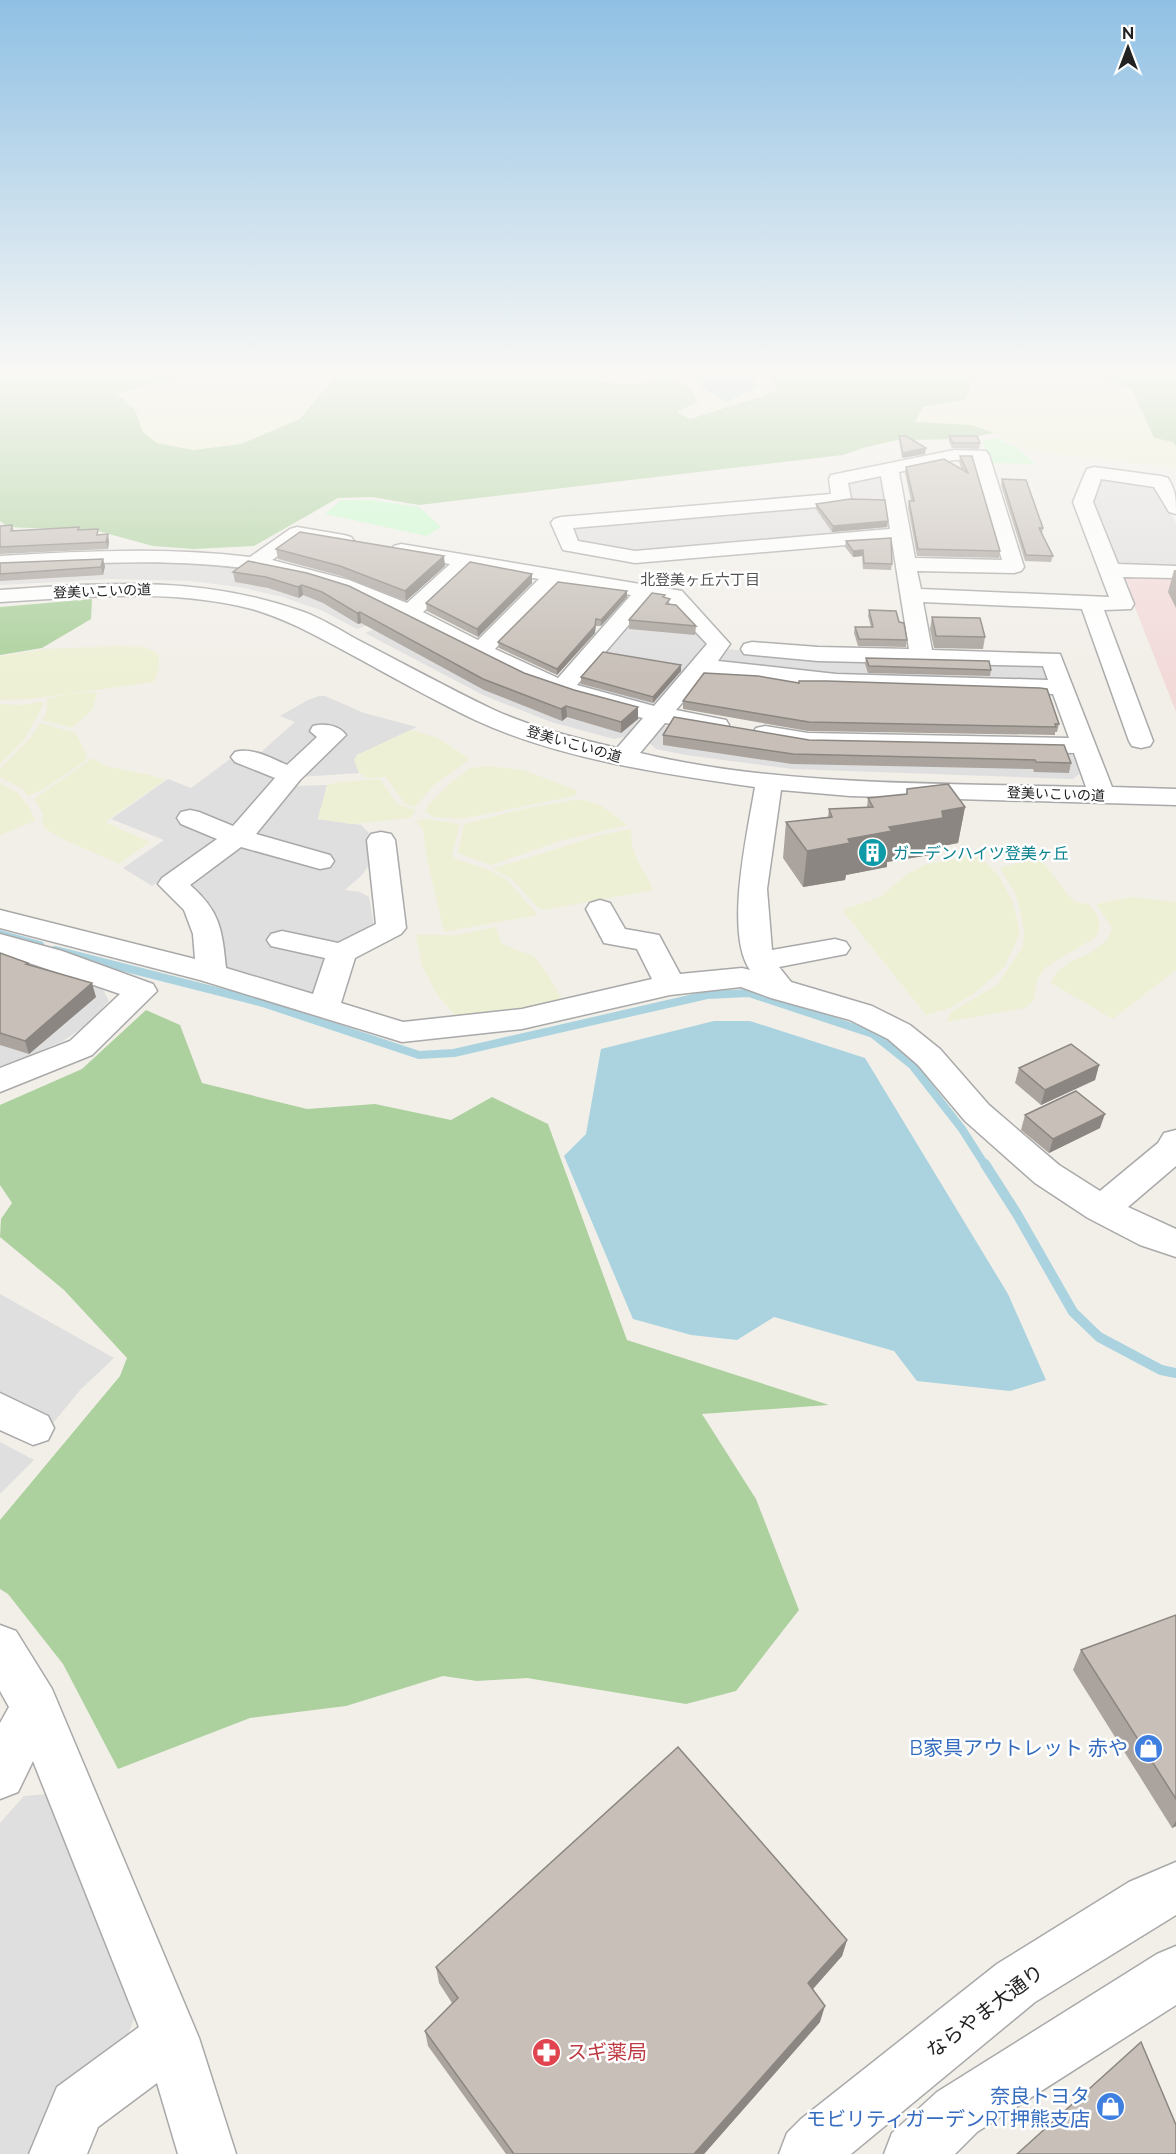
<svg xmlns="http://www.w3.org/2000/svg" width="1176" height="2154" font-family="Raleway,'Noto Sans JP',sans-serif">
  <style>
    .residential { fill: #e0dfdf }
    .commercial { fill: #f2dad9 }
    .farmland { fill: #eef0d5 }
    .forest { fill: #add19e }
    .park { fill: #c8facc }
    .water { fill: #aad3df }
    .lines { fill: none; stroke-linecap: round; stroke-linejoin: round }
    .stream-far1 { stroke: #aad3df; stroke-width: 8 }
    .stream { stroke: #aad3df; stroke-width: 10 }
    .minor-casing { stroke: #a9a9a9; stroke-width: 3 }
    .minor { fill: #fff; fill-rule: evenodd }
    .wall { fill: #aba49e }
    .shaded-wall { fill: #8b8681 }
    .building { fill: #c7bfb8; stroke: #8b8681; stroke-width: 1.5 }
    .labels { text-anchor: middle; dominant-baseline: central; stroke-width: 5; stroke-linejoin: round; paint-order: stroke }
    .far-street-label { font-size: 14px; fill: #222; stroke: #fff }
    .far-neighbourhood-label { font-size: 15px; fill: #555; stroke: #fff }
    .culture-label { font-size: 16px; fill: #0d838f; stroke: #fff; text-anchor: start }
    .near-shop-label { font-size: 20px; fill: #366cbe; stroke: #fff; text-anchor: end }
    .near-street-label { font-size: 20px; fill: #222; stroke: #fff }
    .near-health-label { font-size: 20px; fill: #be3a42; stroke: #fff; text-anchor: start }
  </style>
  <rect width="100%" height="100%" fill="#f2efe9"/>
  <g class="residential">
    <polygon points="873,475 883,478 892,528 885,531 640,553 577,541 571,528 579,524 848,502 847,483"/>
    <polygon points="1108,477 1156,486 1176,523 1176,568 1126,566 1117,563 1092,504 1099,479"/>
    <polygon points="120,560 234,564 394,615 357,629 323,611 283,597 239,587 190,581 111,579 0,585 0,566"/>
    <polygon points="667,600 706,642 707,648 659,703 644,707 585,690 579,682 646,602"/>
    <polygon points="403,618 636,716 641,722 629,736 614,739 551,722 485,696 365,633"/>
    <polygon points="727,649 818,658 1033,663 1046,669 1050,677 1039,682 821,676 726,665 720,659"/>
    <polygon points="319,696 325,696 364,713 417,727 357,755 355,759 359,773 299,777 347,734 321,725 310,732 318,736 319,741 288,767 259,754 295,722 280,716 308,700"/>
    <polygon points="674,725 703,730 1062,751 1077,757 1083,771 1073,779 792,769 686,755 656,749 648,742 659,727"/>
    <polygon points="230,759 272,775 276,782 235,825 216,836 218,841 152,886 123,868 164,840 111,819 168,779 191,788"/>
    <polygon points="327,785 318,819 361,825 368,832 375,850 374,857 362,875 345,890 360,892 369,897 374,926 329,958 318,993 304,997 227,972 220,924 212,909 197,898 198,891 185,882 253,836 295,786"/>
    <polygon points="0,957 102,988 109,1001 85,1026 63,1041 0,1068"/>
    <polygon points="0,1294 114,1358 81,1389 53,1423 0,1392"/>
    <polygon points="0,1442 34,1460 0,1494"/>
    <polygon points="46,1794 139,2008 128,2034 81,2076 42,2154 0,2154 0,1823 24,1796"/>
  </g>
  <polygon class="commercial" points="1123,577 1176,579 1176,712"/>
  <g class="farmland">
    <polygon points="202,375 337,375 300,419 241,444 193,450 157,443 143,432 135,410 116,394 149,384"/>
    <polygon points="589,375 769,375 779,388 760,397 690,419 676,413 698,402 668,376 648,384 619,383 588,379"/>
    <polygon points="956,375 975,381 993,375 1070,375 1105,379 1133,389 1154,438 1173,442 1176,447 1176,468 1028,451 994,433 972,425 914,422 922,407 965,399"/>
    <polygon points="118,646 144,647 159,654 159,668 154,682 30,699 0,700 0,656 46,649"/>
    <polygon points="97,692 93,709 72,728 42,720 46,715 47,699 68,694"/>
    <polygon points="38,702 44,703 25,739 0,764 0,704 24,705"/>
    <polygon points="40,723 76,733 87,756 84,762 42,790 28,796 23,789 0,777 0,769 31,737"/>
    <polygon points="411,730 438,738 470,759 433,786 415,807 405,804 386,777 368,778 359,773 354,760 357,755"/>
    <polygon points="93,758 105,766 150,775 165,780 105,822 150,842 119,864 65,840 47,830 42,823 43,813 34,799"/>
    <polygon points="489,766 524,770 578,791 574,796 461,819 434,817 426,812 428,805 451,782 471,768"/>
    <polygon points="380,779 397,804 416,810 410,818 352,824 318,819 327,785 339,782"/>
    <polygon points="0,783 18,793 30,808 35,821 0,835"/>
    <polygon points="574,800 584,800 600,805 628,825 563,840 491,865 458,853 464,824 523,809"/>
    <polygon points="425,819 460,824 452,855 455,859 487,869 506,879 538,915 444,932 427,859 423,830 416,821"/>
    <polygon points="631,829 632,845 637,860 654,890 544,910 538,908 511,878 492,869 600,835"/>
    <polygon points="978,854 999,876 1013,903 1020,933 1005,966 975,993 950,1008 926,1015 842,910 880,897 906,875 924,865"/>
    <polygon points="1039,857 1069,896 1077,902 1088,904 1097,914 1100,926 1096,937 1046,967 1037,980 1034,1000 1025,1008 947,1022 951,1012 997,985 1023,946 1024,932 1020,910 1015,893 1000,868"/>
    <polygon points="1131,897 1176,902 1176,970 1113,1019 1051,983 1056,973 1070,962 1090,953 1107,940 1112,928 1096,904"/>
    <polygon points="496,927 502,944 534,956 548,975 563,1001 558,1005 454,1022 454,1014 438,996 422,966 416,935 455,935"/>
  </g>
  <g class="forest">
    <path d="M0,375H202L149,384L117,394L135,410L143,432L157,443L193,450L241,444L300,419L337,375H589V379C620,384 637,388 667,376L689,387L698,402L677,412L690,419L760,397L778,389L769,375H993L975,381L959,376L972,386L965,400L923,407L915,422L972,425L994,433L964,439L898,440L863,448L843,455L419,505L372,497L338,498L254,546L194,549L153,546L98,531L8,527L0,521Z"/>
    <polygon points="1070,375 1176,375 1176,447 1173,442 1154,438 1132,389 1105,379"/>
    <polygon points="92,599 91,619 42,648 0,655 0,607"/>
    <polygon points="146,1010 180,1025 202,1083 307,1109 375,1104 451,1120 492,1097 548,1124 627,1340 829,1405 702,1414 756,1499 799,1610 736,1691 686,1704 527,1678 477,1681 443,1676 346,1706 250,1718 118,1769 63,1664 8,1594 0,1589 0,1520 120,1376 127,1358 64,1290 0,1237 1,1219 12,1203 0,1185 0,1105 82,1069"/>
  </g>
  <g class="park">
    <polygon points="997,438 1019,449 1035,464 990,463 982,441"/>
    <polygon points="341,500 371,500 419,507 441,527 427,536 325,514"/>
  </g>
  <g class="water">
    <polygon points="691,375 752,376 758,387 727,402 702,387"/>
    <polygon points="714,1021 750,1021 865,1058 1008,1294 1046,1380 1010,1391 917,1381 894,1351 774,1317 737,1340 691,1335 633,1319 564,1156 586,1134 601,1049"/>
  </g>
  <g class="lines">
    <g class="stream-far1">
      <polyline points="0,934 40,945"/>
      <polyline points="55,950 263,1003 419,1055 454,1053 707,995 749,993 873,1034 912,1065 962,1129 985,1165"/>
    </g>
    <polyline class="stream" points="985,1164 1017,1214 1073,1312 1099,1337 1161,1370 1176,1373"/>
    <defs>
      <g id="minor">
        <path d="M954,450L986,451L989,455L1024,567L1021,571L1014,573L917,571L921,589L1109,597L1073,502L1085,473L1087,469L1094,467L1161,476L1168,478C1176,491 1176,499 1176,514L1169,512L1154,487L1101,479L1093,502L1118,564L1176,566V578L1123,577L1134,604L1131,609L1104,610L1153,741L1150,746L1141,748L1132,746L1129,741L1082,609L923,602L932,650L1060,654L1112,787L1176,789V805L850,796L781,790L767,889L772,950L835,939L846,942L850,948L846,954L779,967L791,982L872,1006L910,1025L940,1049L989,1105L1059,1165L1100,1191L1158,1143L1164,1133L1176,1130V1166L1128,1207L1176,1229V1257L1140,1245L1088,1218L1035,1183L965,1121L918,1065L888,1039L850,1020L771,998L741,987L670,995L522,1029L402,1042L200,980L0,928V910L195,959L193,934L184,910L158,884L162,878L217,839L181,824L177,818L181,812L190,810L199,812L233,826L275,778L235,762L231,757L235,752C252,747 271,758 287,765L317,737L310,731L313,726C324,723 339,725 346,735L300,780L256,834L330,855L334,861L330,867L320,869L241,847L190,885C220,911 222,929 226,968L313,994L325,958L271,946L267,940L271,934L282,931L338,943L376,924L367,840L371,834L381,832L391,834L395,840L406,928L401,934L355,958L341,1003L403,1022L522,1009L652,979L637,949L604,943L586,909L590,903L600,900L610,903L625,929L659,935L680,974L742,968L750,970C724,933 748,830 755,787C664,774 559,759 475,720C429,698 384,672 339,648C311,633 283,618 252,609C171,588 83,597 0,602V590C107,583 198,575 301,611C321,618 340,630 358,640C403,663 446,687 492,709C531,727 575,738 617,748L643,718C597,708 552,695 509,674C451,646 396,609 334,588C226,553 111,562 0,568V556C84,551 167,547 250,557L290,529L297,527L344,535L351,537L354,541L351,545L344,547L301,540L272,560L349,580L407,603L450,564L394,554L391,550L394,546L401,544L682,591L730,644L718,661L836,674L1048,680L1043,666L818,661L744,654L741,649L744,644L752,642L818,647L909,649L892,541L635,563L563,550L551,523L554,519L561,517L831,494L829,479L831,475ZM954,460H973L1002,560L915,558L899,472ZM881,476L890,529L635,551L578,541L573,528L841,505L848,503L851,499L848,483ZM471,568L539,579L478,640L423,612ZM559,583L631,595L558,678L495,649ZM651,599L667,601L707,644L654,706L577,685ZM708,673L836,688L1053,694L1069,738L808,733L765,726L756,728L753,733L756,738L808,747L1074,753L1086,787C941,783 781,787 640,753L665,723L717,732L726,730L729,725L726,720L676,710Z"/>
        <polygon points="0,934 62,951 153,984 157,991 92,1055 0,1092 0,1068 70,1041 120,994 0,953"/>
        <polygon points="0,1393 48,1416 54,1428 48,1440 33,1445 0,1430"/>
        <polygon points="0,1625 16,1631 52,1689 199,2038 236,2154 178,2154 157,2083 98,2127 87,2154 29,2154 57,2087 139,2027 33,1761 18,1792 0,1799 0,1723 9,1707 0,1691"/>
        <polygon points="1176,1862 1176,1915 1035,2002 851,2154 779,2154 787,2133 801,2119 997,1964 1129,1882"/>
        <polygon points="1176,1946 1176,2005 977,2132 955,2154 884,2154 892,2133 937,2092 1157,1954"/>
      </g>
    </defs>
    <use href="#minor" class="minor-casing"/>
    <use href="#minor" class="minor"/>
  </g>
  <g class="wall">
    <polygon points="899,436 926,448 925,454 902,458 899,441"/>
    <polygon points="949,436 980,443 979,449 952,448 949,442"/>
    <polygon points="960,456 972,456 1000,551 999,558 917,556 908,507 909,501 911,501 905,473 906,467 962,470 959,462"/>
    <polygon points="1002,479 1043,528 1042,534 1053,556 1051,562 1025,561 1001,485"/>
    <polygon points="816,504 888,521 887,527 832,532 816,509"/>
    <polygon points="12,525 14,531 79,530 99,535 109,541 108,549 0,554 0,526"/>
    <polygon points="846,541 892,564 891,570 863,569 862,556 853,557 845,547"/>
    <polygon points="276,549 445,566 406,601 341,576 278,559"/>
    <polygon points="248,561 524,673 638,719 621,733 567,717 562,721 484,690 361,623 358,624 323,603 303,595 299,598 268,588 235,582 233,572"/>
    <polygon points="0,563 105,566 103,575 0,581"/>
    <polygon points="1174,570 1176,570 1176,608 1168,592"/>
    <polygon points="532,574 532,583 478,637 427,611 426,603"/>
    <polygon points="627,591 627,597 601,626 596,626 595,633 557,675 499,648 498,642"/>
    <polygon points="665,597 670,604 696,626 695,635 629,629 629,620"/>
    <polygon points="869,610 899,622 907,640 906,647 858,646 854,633 855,627 871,627 868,616"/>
    <polygon points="932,617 985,637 983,649 934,648 930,629"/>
    <polygon points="866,658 991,670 990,676 868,673 865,664"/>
    <polygon points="681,671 653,703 581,684 581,677"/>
    <polygon points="799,683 1059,724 1057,732 1055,732 1055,735 808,731 683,709 683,701"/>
    <polygon points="663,735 809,740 1071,763 1069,773 1034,772 1033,769 792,764 663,745"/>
    <polygon points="907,789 965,807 958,843 937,847 936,854 887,862 887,867 846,875 845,880 803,887 783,858 786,822 828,817 829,809 867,807 868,798 906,794"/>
    <polygon points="0,953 28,963 29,965 96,997 29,1054 0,1045"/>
    <polygon points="1099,1065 1095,1080 1041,1105 1015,1083 1019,1068"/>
    <polygon points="1025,1115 1100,1128 1049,1153 1021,1130"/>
    <polygon points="1176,1615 1176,1826 1172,1828 1073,1670 1081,1650"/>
    <polygon points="847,1940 842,1956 813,1989 820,2022 704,2154 506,2154 428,2046 425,2031 452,2003 439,1983 436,1967"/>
  </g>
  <g class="shaded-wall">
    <polygon points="926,448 925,454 902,458 903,453"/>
    <polygon points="888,521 887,527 832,532 833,526"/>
    <polygon points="108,534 109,541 108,549 106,542"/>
    <polygon points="863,550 862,556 853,557 853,551"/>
    <polygon points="444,556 445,566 406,601 405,591"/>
    <polygon points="103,559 105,566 103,575 101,567"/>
    <polygon points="532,574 532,583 478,637 477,629"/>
    <polygon points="302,585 303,595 299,598 298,587"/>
    <polygon points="627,591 627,597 601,626 601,620"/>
    <polygon points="360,612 361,623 358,624 357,613"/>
    <polygon points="596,619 595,633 557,675 557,669"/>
    <polygon points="681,665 681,671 653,703 653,697"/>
    <polygon points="566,706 567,717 562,721 561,709"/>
    <polygon points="638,707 638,719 621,733 621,722"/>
    <polygon points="965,807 958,843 937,847 936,854 887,862 887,867 846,875 845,880 803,887 807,851 942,811"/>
    <polygon points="92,983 96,997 29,1054 25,1041"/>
    <polygon points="1099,1065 1095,1080 1041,1105 1045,1090"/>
    <polygon points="1105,1114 1100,1128 1049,1153 1053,1139"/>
    <polygon points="1176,1821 1176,1826 1172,1828"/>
    <polygon points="847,1940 842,1956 804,1999 808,1983"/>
    <polygon points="825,2006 820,2022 704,2154 694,2154"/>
  </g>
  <g class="building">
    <polygon points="899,436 906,436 926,448 903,453"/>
    <polygon points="949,436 977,436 980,443 953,443"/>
    <polygon points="960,456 972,456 1000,551 918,549 909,501 914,501 906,467 944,459 968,473"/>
    <polygon points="1002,479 1026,480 1043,528 1039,528 1053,556 1026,555"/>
    <polygon points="850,499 885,500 888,521 833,526 816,504"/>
    <polygon points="12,525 11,531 79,527 78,530 98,529 97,535 108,534 106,542 0,547 0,526"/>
    <polygon points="300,532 444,556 405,591 340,566 276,549"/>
    <polygon points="891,538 892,564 864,563 863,550 853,551 846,541"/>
    <polygon points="103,559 101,567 0,574 0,563"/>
    <polygon points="248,561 307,573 349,586 524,673 574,690 638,707 621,722 566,706 561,709 483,679 360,612 357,613 322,592 302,585 298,587 266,577 233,572"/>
    <polygon points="470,562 532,574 477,629 426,603"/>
    <polygon points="558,582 627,591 601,620 596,619 595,626 557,669 498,642"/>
    <polygon points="652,593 665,595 663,597 670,599 666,604 676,605 696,626 629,620"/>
    <polygon points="869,610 896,611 899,622 904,623 907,640 859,639 855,627 873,627"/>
    <polygon points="932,617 980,618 985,637 936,636"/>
    <polygon points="603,652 681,665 653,697 581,677"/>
    <polygon points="866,658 989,661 991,670 869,666"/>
    <polygon points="704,673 758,676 799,683 799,681 827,681 1040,688 1047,689 1059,724 1055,724 1056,727 809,722 683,701"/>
    <polygon points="674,717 809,740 1064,745 1071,763 1036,762 1035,760 793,754 663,735"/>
    <polygon points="948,784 965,807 942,811 943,818 889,827 892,831 848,839 850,843 807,851 786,822 832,817 829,809 873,807 868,798 907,794 907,789"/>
    <polygon points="0,953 28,963 26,964 92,983 25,1041 0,1033"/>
    <polygon points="1071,1044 1099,1065 1045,1090 1019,1068"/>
    <polygon points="1076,1091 1105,1114 1053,1139 1025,1115"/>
    <polygon points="1176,1615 1176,1799 1081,1650"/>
    <polygon points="678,1747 847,1940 808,1983 825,2006 694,2154 514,2154 425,2031 458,1998 436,1967"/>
    <polygon points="1141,2042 1176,2125 1176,2154 1017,2154"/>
  </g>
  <linearGradient id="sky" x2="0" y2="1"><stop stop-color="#8fc0e4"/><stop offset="0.55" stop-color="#f9f8f5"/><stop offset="1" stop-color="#f9f8f5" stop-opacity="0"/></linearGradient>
  <rect width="1176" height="676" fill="url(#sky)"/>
  <defs>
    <symbol id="building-disc" viewBox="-11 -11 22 22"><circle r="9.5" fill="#0f9aa8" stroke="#fff"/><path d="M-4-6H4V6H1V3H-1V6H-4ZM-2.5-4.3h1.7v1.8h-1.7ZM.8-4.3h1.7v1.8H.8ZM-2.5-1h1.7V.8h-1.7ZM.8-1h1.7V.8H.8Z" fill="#fff"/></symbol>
    <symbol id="shop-disc" viewBox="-11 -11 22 22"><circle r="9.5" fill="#3f7fe0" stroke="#fff"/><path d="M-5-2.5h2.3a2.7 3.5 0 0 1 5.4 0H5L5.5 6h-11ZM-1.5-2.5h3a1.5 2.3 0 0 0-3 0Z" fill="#fff"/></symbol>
    <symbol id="pharmacy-disc" viewBox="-11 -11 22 22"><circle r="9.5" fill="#e0444e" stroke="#fff"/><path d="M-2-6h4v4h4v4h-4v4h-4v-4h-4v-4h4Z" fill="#fff"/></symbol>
  </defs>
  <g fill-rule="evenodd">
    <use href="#building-disc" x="856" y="836" width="33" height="33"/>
    <use href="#shop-disc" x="1132" y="1732" width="33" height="33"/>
    <use href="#pharmacy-disc" x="530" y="2036" width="33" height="33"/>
    <use href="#shop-disc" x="1094" y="2090" width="33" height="33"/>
  </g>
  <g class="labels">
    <g class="far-street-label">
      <text transform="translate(102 591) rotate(-2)">登美いこいの道</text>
      <text transform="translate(574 744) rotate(16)">登美いこいの道</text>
      <text transform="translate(1056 794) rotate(2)">登美いこいの道</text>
    </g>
    <g class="far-neighbourhood-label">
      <text x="700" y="580">北登美ヶ丘六丁目</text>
    </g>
    <g class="culture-label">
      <text x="893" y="853">ガーデンハイツ登美ヶ丘</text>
    </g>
    <g class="near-shop-label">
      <text x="1128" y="1748">B家具アウトレット 赤や</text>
      <text x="1090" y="2096">奈良トヨタ<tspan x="1090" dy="23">モビリティガーデンRT押熊支店</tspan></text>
    </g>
    <g class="near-street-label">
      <text transform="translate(985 2011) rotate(-37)">ならやま大通り</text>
    </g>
    <g class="near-health-label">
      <text x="567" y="2052">スギ薬局</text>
    </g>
  </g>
  <g transform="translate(1128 48)" stroke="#ffffff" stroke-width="4.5" paint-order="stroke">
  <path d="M0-4.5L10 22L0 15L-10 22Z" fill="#222222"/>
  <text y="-9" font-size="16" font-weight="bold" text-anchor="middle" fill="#222222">N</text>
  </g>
</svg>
